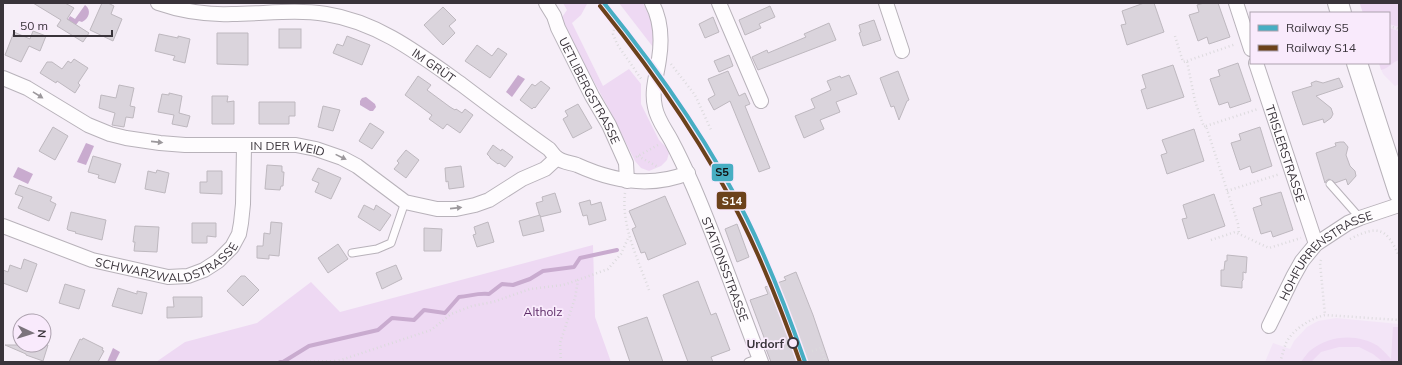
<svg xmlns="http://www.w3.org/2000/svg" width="1402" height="365" font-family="Mulish,sans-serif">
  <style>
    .built { fill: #f3e5f7 }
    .green { fill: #eed9f3 }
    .water { fill: #c9abcf }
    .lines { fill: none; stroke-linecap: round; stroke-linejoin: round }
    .stream { stroke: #c9abcf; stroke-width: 4 }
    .building { fill: #dad4dc; stroke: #beb8bf }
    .service-casing { stroke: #b8b2ba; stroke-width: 9 }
    .minor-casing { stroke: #b8b2ba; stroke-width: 16 }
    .secondary-casing { stroke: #b8b2ba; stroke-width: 22 }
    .path { stroke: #dcdadd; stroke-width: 2.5; stroke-dasharray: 1 3; stroke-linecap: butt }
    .service { stroke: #fefcfe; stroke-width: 7 }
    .minor { stroke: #fefcfe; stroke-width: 14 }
    .secondary { stroke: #fefcfe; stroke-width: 20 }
    .rail-1-casing { stroke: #f9eafc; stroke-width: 7 }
    .rail-2-casing { stroke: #f9eafc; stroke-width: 7 }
    .rail-1 { stroke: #47aec3; stroke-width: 4 }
    .rail-2 { stroke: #6c421b; stroke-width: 4 }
    .oneway { fill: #9c989c }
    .stop-dot { fill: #f9eafc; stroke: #39333a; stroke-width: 2 }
    .labels { text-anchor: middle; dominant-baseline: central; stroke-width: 3.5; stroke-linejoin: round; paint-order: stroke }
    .street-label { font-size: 12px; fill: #39333a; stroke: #f9eafc }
    .park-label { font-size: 12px; fill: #5e2c68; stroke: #f9eafc }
    .stop-label { font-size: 12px; font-weight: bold; fill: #39333a; stroke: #f9eafc; text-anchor: end }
    .line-badge { stroke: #f9eafc; stroke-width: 1.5 }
    .badge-label { font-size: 11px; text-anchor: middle; font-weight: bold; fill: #fff }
    .pale-badge-label { font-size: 11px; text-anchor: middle; font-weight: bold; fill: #111 }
  </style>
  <rect width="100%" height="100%" fill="#f6eef8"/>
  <g class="built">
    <polygon points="1360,3 1399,3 1399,84 1395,86 1383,74 1379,63 1389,63 1389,13 1363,13"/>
    <polygon points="1336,318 1399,324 1399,362 1265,362 1273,343 1290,349 1294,341 1307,327 1318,321"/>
  </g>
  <g class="green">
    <polygon points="563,3 587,4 581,15 572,23 603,86 629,69 641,84 641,104 659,140 668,149 669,153 667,160 661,166 649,171 641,168 635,161 609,109 560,20 567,10"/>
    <polygon points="619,3 643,3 653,24 653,47"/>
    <polygon points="1363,3 1399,3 1399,27 1389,24 1389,13 1363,13 1360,4"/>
    <path d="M1389,28L1399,31V60C1392,62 1388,69 1381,70L1379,63H1389Z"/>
    <polygon points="593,245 595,317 611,362 156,362 185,342 257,323 311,282 340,312"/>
    <path d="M1393,327H1399V362H1383L1373,354L1359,347H1339L1321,352L1311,362H1301C1304,358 1307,353 1311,350C1329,335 1358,333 1378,346C1383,350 1387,355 1391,359Z"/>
  </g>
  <g class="water">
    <path d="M85,5C92,10 89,19 82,22L79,21L72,30L64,26L70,16L75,19Z"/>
    <polygon points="518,75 525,79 512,97 506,92"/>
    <polygon points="366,97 375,104 376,107 373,111 370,111 360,105 360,101 362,98"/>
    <polygon points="86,143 94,146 86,165 77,162"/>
    <polygon points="18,167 33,174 28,184 13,177"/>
    <polygon points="113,348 120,352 115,362 107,362"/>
  </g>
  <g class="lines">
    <path class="stream" d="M280,362H283L309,346L378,330L392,318L414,320L424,310L445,313L459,297C471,296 476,293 489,294L502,284L513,285L530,279L543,271L574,267L580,258L617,250"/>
  </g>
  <g class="building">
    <polygon points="33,3 65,3 74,8 67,19 89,33 83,42 57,26 61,20"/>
    <polygon points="102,3 108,3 114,6 111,14 122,19 113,41 90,30"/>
    <polygon points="1144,3 1154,3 1164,32 1127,45 1121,25 1126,24 1122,11"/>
    <polygon points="1204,3 1218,3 1230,37 1209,44 1207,37 1198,41 1189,15 1199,12 1197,5"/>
    <polygon points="770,6 775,17 759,24 761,28 745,35 739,20"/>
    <polygon points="443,7 456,20 449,26 455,33 443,45 424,25"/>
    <polygon points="713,17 719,32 705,38 699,24"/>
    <polygon points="874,20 881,40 863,46 859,33 861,32 859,25"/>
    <polygon points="829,23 836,40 758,70 752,57 767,50 768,53 806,37 804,34"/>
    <rect x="279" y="29" width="22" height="19"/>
    <polygon points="33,31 46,36 40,51 29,46 21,62 5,55 14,32 30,39"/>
    <polygon points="217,33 248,33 248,65 217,64"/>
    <polygon points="159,34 178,38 178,36 190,39 185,63 173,60 175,56 155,51"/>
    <polygon points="347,36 370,45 362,65 333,53 337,44 343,46"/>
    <polygon points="477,45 492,56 498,48 507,54 490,78 465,61"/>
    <polygon points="729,55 733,66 719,72 714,61"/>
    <polygon points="74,59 88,68 78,83 80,85 75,93 57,81 56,83 40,73 47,62 52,62 62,69 68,61 71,63"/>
    <polygon points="1238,63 1251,101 1230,108 1228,102 1219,105 1210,79 1220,76 1218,70"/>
    <polygon points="1173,65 1184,97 1147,109 1141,90 1146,88 1142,75"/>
    <polygon points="728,71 739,96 745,93 750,104 745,106 770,168 759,172 730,101 714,110 708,99 715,95 708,79"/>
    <polygon points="898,71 909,100 907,101 899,120 894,106 891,107 880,78"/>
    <polygon points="849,75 857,94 836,102 840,112 820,120 824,129 804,138 795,116 815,108 811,99 831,90 827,81 840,76 841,78"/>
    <polygon points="418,76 431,85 427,90 450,107 455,110 456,109 462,113 465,109 473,115 460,133 447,124 443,129 429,119 432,115 405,95"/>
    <polygon points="1339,78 1343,87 1316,96 1331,108 1333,114 1331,118 1324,123 1323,119 1303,125 1292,92 1312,86 1311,83 1316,81 1323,83"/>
    <polygon points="541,81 550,88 535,108 534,107 532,109 520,100 532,84 535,86"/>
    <polygon points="119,85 134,88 130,106 135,107 133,118 126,117 124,127 112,125 115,113 99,108 101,95 116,98"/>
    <polygon points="169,93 182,96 179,113 190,116 187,127 172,124 174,115 158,112 162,94 169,95"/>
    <polygon points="212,96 228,96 227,102 234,101 234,124 212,124"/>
    <polygon points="259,102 295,102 295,116 289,116 289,124 259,124"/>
    <polygon points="578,104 592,128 573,138 563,119 568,116 565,111"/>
    <polygon points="323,106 340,110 333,131 318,127"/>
    <polygon points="370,123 384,132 372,149 359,141"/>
    <polygon points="53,127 68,136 55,160 39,151"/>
    <polygon points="1260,127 1272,166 1252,173 1250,166 1240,170 1231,143 1241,140 1239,134"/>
    <polygon points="1194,129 1204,161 1167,174 1161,155 1167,153 1162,140"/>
    <polygon points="1340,142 1344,142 1348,147 1346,155 1350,166 1355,171 1356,176 1348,185 1346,179 1335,183 1329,179 1326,181 1325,183 1316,153 1336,146 1335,143"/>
    <polygon points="493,145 501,151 502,149 513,157 505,167 499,163 498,164 490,158 490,157 487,154"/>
    <polygon points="406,150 419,160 406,178 394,169 399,163 397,161"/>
    <polygon points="93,156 121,164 115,183 98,178 99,175 88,172"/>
    <polygon points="267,165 282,166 282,172 284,172 283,186 281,186 280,190 265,189"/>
    <polygon points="461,166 464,187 449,189 448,181 446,182 445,168"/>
    <polygon points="318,168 341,178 331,199 315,192 319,183 312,180"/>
    <polygon points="157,170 169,173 165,193 145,189 148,171 156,173"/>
    <polygon points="207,171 222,171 222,194 200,193 200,182 207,182"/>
    <polygon points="19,185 52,197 50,201 56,204 49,221 18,208 23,197 15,194"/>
    <polygon points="1281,192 1293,230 1273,237 1271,231 1261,234 1253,208 1262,205 1260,198"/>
    <polygon points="555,193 561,212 540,217 536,203 543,201 542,197"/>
    <polygon points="1214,194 1225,226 1188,239 1182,219 1187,218 1183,205"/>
    <polygon points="665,196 686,244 648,260 645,252 641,253 632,229 636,227 629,211"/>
    <polygon points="590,200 591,205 601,202 606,220 589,225 587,215 583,216 579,203"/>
    <polygon points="364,205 374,210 376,205 391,215 380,231 358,217"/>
    <polygon points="71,212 106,220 102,240 75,233 76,232 68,230 67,229"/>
    <polygon points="540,215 544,231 523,236 519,221"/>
    <polygon points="271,222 282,223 279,256 269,255 269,259 257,258 257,246 263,246 264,233 270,234"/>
    <polygon points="488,222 494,242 477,247 473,235 476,234 474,227"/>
    <polygon points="192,223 216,223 216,237 207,236 207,243 192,243"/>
    <polygon points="737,224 749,257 737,262 725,229"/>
    <polygon points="135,226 159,227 157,252 134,251 135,242 133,242"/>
    <polygon points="424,228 442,229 441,251 424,251"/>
    <polygon points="338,244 348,259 328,273 318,258"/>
    <polygon points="1227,255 1247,257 1246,273 1243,272 1243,280 1242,281 1242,288 1221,286 1221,270 1224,270 1225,261 1227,261"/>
    <polygon points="24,259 37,264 27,292 3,283 3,270 8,272 10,265 21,269"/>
    <polygon points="396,265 402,279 382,289 376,273"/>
    <polygon points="796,272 813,315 829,362 771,362 763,341 765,340 750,300 768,294 765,287 786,280 784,277"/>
    <polygon points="241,276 245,276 259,290 243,306 227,291"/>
    <polygon points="698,281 711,315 716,313 730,350 711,357 713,362 688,362 663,295"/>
    <polygon points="65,284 85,290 79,309 59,303"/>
    <polygon points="118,288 137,294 137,291 147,293 142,314 112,306"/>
    <polygon points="173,297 202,297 202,317 167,318 167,307 174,307"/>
    <polygon points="647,317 663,362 630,362 618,327"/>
    <polygon points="83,338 103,348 102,350 104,351 98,362 69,362 80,339 82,340"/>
    <polygon points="5,345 48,345 43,361 26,355 26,354"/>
  </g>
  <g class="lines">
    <defs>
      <g id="service">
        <polyline points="1330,184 1360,218"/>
        <polyline points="352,253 377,249 391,243 405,202"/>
        <polyline points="748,362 759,358"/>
      </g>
      <g id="minor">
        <path id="s1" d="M158,3C181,11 207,15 232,14C264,14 294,9 326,14C378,22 419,54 461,84C490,106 519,128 549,149C551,151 554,156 557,158C562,162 571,163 577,165C612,181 651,188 688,173"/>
        <path id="s2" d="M546,3L554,16L558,28L592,96L609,125L626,163L627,181"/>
        <path id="s3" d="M652,3C661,20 662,40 659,59C657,75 651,91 655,107C657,119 665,129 671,140C679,155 686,170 693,186C718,244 738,303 761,362"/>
        <polyline points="719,3 761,101"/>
        <polyline points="886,3 902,51"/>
        <polyline points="1236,3 1251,49"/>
        <path id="s4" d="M1256,63L1316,244"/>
        <path id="s5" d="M3,78L27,88L88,125L110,134L126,138L160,143L185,145H296L316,149L342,158L357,166L405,202L437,209H456L475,205L489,200L522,179L545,169L557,158"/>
        <path id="s6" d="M3,226L92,260L168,277L188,276L204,270L218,261L232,247L239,234L241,223L243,204L244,146"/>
        <path id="s7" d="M1269,326L1293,277L1302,261L1316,244L1348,223L1360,218L1399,205"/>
      </g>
      <g id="secondary">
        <polyline points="1338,3 1341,13"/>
        <polyline points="1357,63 1399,193"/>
      </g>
    </defs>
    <use href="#service" class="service-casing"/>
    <use href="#minor" class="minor-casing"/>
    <use href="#secondary" class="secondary-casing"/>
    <g class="path">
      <polyline points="615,26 613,34 617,44 642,80"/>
      <polyline points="1389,26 1399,29"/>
      <polyline points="1175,36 1183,62 1187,61 1195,101 1204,127 1206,126 1238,224 1239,234"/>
      <polyline points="1187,61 1236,44"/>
      <polyline points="671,64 695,95 712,132"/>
      <polyline points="1206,126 1258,109"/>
      <polyline points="638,156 658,167"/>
      <polyline points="636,157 658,145"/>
      <polyline points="1227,191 1280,174"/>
      <path d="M625,193C621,226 638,259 649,290"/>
      <path d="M1350,239C1378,225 1386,227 1399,256"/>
      <polyline points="1211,240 1235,232 1269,248 1301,238"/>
      <polyline points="1321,260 1320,263 1325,315"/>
      <polyline points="812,351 821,348 825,362"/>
      <polyline points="302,362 336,361"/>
      <polyline points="335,362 431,330 451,314 472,306 493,302 530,289 563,285 578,280"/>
      <polyline points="561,362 560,343 575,298 578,280 608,269 621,254 629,236"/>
      <path d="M1280,362C1282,356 1284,349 1286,343C1292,330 1311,318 1325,315L1399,320"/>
    </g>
    <use href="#service" class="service"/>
    <use href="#minor" class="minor"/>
    <use href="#secondary" class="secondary"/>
    <defs>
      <path id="rail-1" d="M604,3C658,70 709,141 747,219C770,266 788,313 805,362"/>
      <path id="rail-2" d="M600,6C654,73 704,144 742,221C765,267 783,314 800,362"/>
    </defs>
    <use href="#rail-1" class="rail-1-casing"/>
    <use href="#rail-2" class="rail-2-casing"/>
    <use href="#rail-1" class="rail-1"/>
    <use href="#rail-2" class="rail-2"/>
  </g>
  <defs><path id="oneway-solid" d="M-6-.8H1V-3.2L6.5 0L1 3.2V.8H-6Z"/></defs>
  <g class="oneway">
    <use href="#oneway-solid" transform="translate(38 95) rotate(32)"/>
    <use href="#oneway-solid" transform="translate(157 142) rotate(6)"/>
    <use href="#oneway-solid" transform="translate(341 157) rotate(26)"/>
    <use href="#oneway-solid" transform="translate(456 208) rotate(-6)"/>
  </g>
  <circle class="stop-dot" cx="793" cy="343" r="5"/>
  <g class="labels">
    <g class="street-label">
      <text stroke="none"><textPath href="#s1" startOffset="290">IM GRÜT</textPath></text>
      <text stroke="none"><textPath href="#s2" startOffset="98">UETLIBERGSTRASSE</textPath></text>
      <text stroke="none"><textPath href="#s5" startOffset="300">IN DER WEID</textPath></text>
      <text stroke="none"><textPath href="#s4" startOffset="95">TRISLERSTRASSE</textPath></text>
      <text stroke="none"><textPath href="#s6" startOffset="175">SCHWARZWALDSTRASSE</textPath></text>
      <text stroke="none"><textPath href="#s7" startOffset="94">HOHFURRENSTRASSE</textPath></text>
      <text stroke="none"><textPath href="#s3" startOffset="283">STATIONSSTRASSE</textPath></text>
    </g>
    <g class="park-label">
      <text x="543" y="311">Altholz</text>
    </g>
    <g class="stop-label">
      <text x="784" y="343">Urdorf</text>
    </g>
  </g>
  <g class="line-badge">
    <rect x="711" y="163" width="23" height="19" rx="4" fill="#47aec3"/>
    <rect x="716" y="191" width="31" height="19" rx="4" fill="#6c421b"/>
  </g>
  <g class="badge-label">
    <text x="732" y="205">S14</text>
  </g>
  <g class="pale-badge-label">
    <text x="722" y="176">S5</text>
  </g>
  <rect width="1402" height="365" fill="none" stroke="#39333a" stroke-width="8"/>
  <rect x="1250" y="12" width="140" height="52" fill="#f9eafc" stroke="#aca1ae"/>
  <rect x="1258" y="25" width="20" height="6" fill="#47aec3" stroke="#aca1ae"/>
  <text x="1286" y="32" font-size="12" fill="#39333a">Railway S5</text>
  <rect x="1258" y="45" width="20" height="6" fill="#6c421b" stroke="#aca1ae"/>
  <text x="1286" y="52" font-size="12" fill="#39333a">Railway S14</text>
  <g transform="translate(32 333) rotate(94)"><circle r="19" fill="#f9eafc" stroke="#aca1ae"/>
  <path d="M0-3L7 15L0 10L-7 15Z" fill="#7b747c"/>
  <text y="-6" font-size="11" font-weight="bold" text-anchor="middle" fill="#39333a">N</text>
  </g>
  <path d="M14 30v6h98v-6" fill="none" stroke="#39333a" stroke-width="2"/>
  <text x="20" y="30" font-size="12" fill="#39333a" stroke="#f9eafc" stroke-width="3" paint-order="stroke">50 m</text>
</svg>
